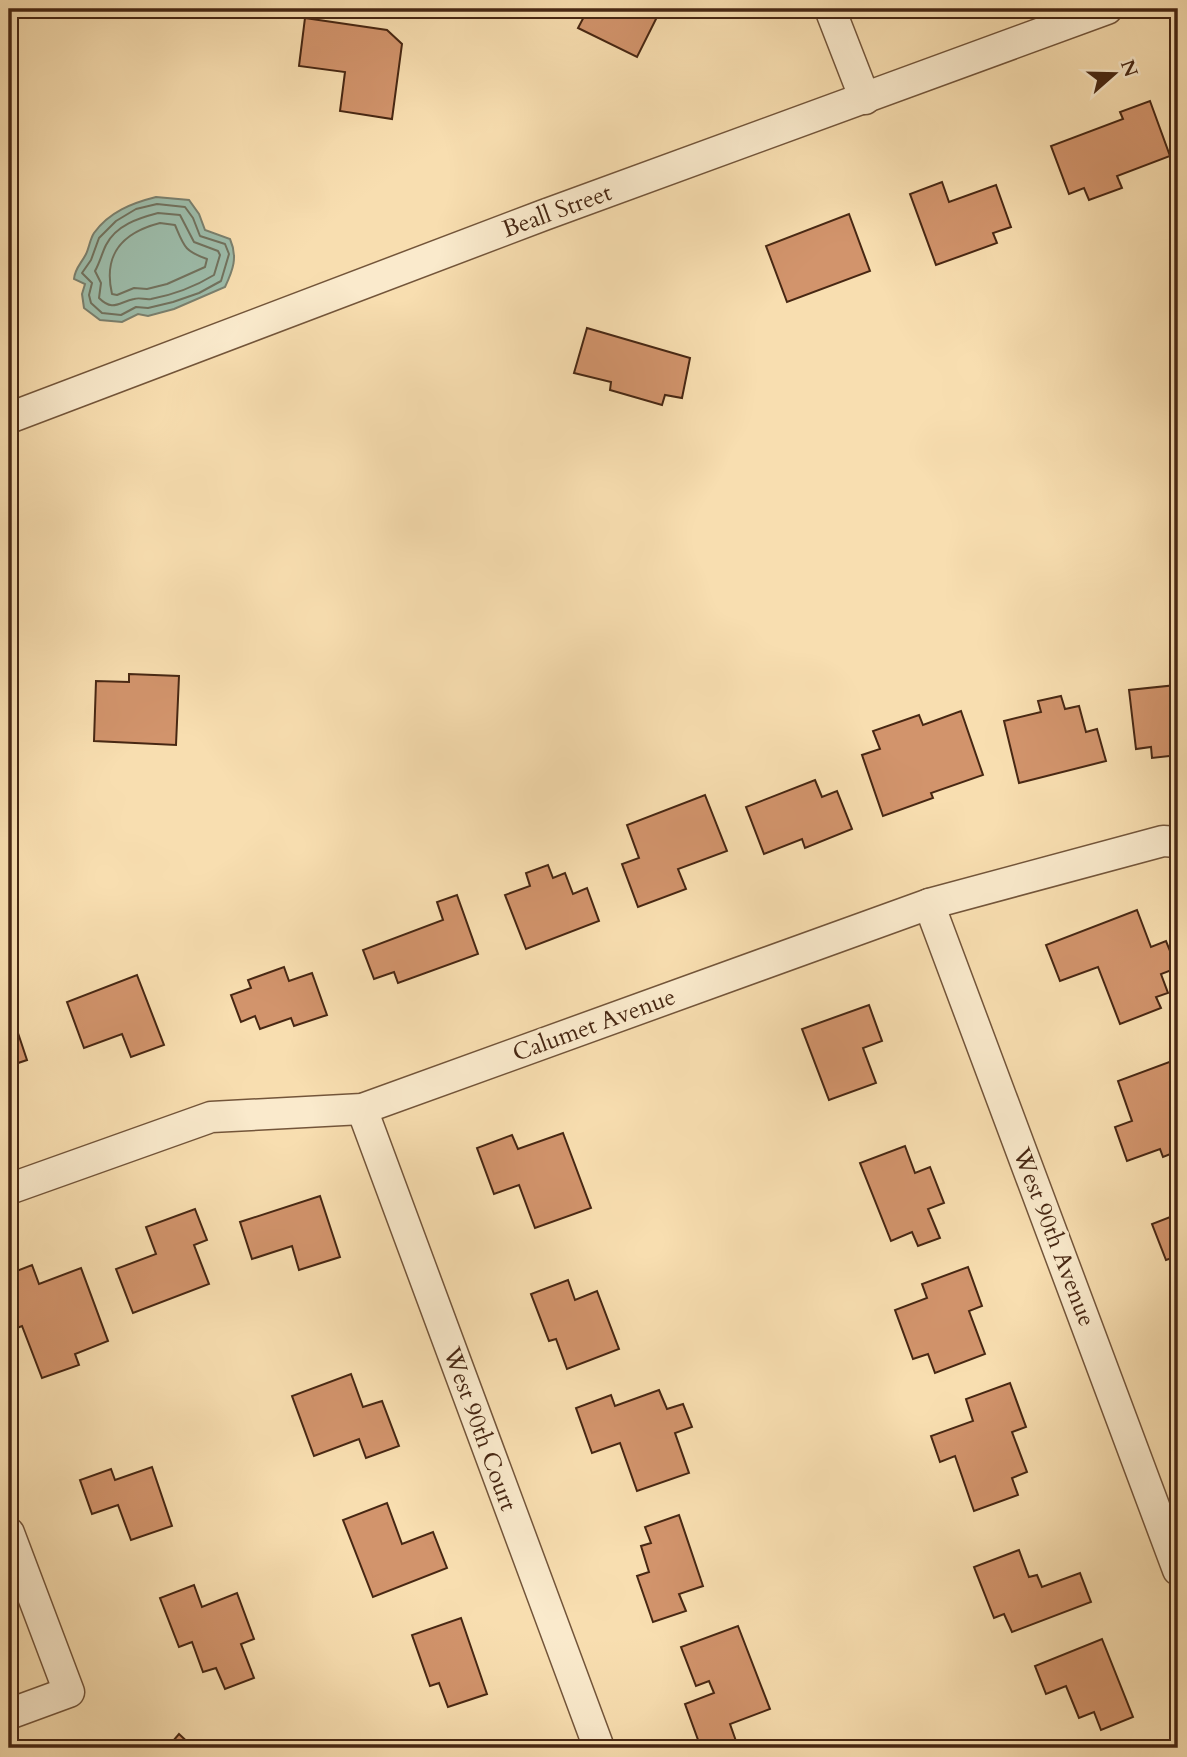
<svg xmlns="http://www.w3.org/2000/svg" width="1187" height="1757" font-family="Cardo,serif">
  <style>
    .water { fill: #9dbcaa; stroke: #7b806e; stroke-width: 2 }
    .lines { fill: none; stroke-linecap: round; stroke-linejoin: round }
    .shore { stroke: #72725e; stroke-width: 2 }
    .building { fill: #d2946c; stroke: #472713; stroke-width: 2 }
    .minor-casing { stroke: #73553a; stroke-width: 33 }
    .minor { stroke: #faeacc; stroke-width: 30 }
    .labels { text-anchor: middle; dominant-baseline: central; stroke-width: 7; stroke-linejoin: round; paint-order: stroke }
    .street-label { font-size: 24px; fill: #472713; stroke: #faeacc }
  </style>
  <rect width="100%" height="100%" fill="#f8deb0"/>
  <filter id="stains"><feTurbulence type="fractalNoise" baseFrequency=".00286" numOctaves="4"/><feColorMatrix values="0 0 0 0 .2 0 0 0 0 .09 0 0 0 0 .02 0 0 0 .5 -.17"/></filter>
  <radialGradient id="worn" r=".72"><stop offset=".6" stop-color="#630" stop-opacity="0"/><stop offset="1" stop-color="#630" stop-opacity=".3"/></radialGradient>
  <path class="water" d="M156,197L189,200L199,214L205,230L230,239C238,257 233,270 225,287L174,309L148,316L138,314L122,322L100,320L84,308L82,294L85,284L74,279C75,268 81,264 86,254C89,248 90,239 94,233C109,212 132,203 156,197Z"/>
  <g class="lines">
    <g class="shore">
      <polygon points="157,204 185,207 193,218 200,236 225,244 229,254 221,281 199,293 173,302 148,308 136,307 121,315 102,313 91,303 89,295 92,283 82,273 91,260 99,238 116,221 136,209"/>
      <path d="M158,213L180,215L194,242L218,251L220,255L214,275C196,286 172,295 151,299C145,300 140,297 134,299C119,302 113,312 99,298L101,283L95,271C100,262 102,253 106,245C116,225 139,218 158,213Z"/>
      <path d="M160,223L175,225C184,246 184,251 207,259L205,267L167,284L147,289L134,288L117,295L112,294C103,255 121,233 160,223Z"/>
    </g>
  </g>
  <g class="building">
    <polygon points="588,9 661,9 637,57 578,28"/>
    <polygon points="305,18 387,30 402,44 392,119 340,111 345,72 299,66"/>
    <polygon points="1150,101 1170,156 1117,176 1122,188 1089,200 1084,188 1069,194 1051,146 1123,119 1120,112"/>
    <polygon points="942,182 949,202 996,185 1011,227 993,233 997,243 936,265 910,194"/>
    <polygon points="849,214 870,271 787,302 766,246"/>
    <polygon points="587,328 690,358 682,398 665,395 662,405 610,390 611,382 574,373"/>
    <polygon points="1178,665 1178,755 1152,758 1151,747 1136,749 1129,690 1176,685 1174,666"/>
    <polygon points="129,674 179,676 176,745 94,741 96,681 129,682"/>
    <polygon points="1061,696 1065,709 1079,706 1086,732 1097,729 1106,761 1019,783 1004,721 1041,712 1038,701"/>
    <polygon points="961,711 983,775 931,793 933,798 883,816 862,755 880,749 873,731 919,715 923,725"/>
    <polygon points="815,780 822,797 837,791 852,829 805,848 802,839 764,854 746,807"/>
    <polygon points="705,795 727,851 678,869 686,889 638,907 622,864 639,858 627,825"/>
    <polygon points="548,865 553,878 565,873 573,894 587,888 599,921 526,949 505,895 530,886 526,873"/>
    <polygon points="457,895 478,954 398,983 394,972 374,979 363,950 443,920 437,902"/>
    <polygon points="1137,910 1151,947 1166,941 1177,968 1161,974 1168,993 1156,997 1161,1008 1120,1024 1098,967 1060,981 1046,945"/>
    <polygon points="284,967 289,981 312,973 327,1015 294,1026 291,1018 260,1029 255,1016 241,1022 231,995 251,988 248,980"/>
    <polygon points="137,975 164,1045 131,1057 122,1034 84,1048 67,1002"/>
    <polygon points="869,1005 882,1041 863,1048 876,1083 829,1100 802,1029"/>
    <polygon points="14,1021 27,1060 9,1066 9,1023"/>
    <polygon points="1172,1061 1178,1078 1178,1151 1163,1157 1160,1149 1127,1161 1115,1127 1132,1121 1118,1081"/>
    <polygon points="563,1133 591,1208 535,1228 519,1185 494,1194 477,1148 512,1135 518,1149"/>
    <polygon points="905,1146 915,1173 930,1167 944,1203 928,1209 940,1238 918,1246 912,1232 891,1241 860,1163"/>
    <polygon points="320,1196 340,1257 299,1270 292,1246 252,1259 240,1222"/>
    <polygon points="195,1209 207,1240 194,1245 209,1284 133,1313 116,1269 156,1254 146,1227"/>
    <polygon points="1178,1214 1178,1256 1166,1260 1152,1224"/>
    <polygon points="32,1265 39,1284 81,1268 108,1341 75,1354 79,1365 42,1378 22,1326 9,1331 9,1274"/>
    <polygon points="968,1267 982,1306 969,1311 985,1354 935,1373 928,1354 913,1359 895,1310 927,1298 922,1284"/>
    <polygon points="568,1280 575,1300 597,1291 619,1349 567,1369 556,1339 549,1341 531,1294"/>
    <polygon points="351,1374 363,1407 382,1401 399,1446 366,1458 359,1439 314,1456 292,1396"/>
    <polygon points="1010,1383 1026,1427 1012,1432 1027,1472 1012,1478 1018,1495 974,1511 955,1456 940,1462 931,1436 973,1421 966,1399"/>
    <polygon points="659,1390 667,1409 683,1404 692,1427 675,1433 689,1473 637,1491 620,1443 592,1453 576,1408 611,1395 615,1406"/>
    <polygon points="152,1467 172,1526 131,1540 118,1505 92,1514 80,1480 111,1469 115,1480"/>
    <polygon points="387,1503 402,1544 433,1532 447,1568 373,1597 343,1520"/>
    <polygon points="679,1515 703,1586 679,1594 686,1611 653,1622 637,1576 649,1572 641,1546 651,1543 645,1527"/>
    <polygon points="1019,1550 1029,1577 1037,1575 1042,1587 1080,1573 1091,1602 1012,1632 1004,1614 994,1618 974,1567"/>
    <polygon points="194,1585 202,1607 237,1593 254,1639 241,1644 254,1678 225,1689 216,1668 203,1672 192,1642 179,1647 160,1598"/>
    <polygon points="461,1618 487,1694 448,1707 439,1683 430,1686 412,1635"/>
    <polygon points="738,1626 770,1709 730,1724 736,1741 715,1748 701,1748 685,1704 714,1693 709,1681 696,1686 681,1647"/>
    <polygon points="1102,1639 1133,1717 1101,1730 1094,1712 1079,1718 1066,1686 1046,1694 1035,1666"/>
    <polygon points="179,1734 194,1748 167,1748"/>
    <polygon points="492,1742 494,1748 474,1748"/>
  </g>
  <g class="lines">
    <defs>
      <g id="minor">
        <polyline points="830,9 865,99"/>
        <polyline points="9,418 544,215 1107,9"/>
        <polyline points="929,904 1178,1570"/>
        <polyline points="362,1109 599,1748"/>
        <polyline points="9,1189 211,1117 362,1109 929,904 1163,841 1178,842"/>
        <polyline points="9,1533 69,1692 9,1714"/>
      </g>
    </defs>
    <use href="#minor" class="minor-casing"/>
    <use href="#minor" class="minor"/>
  </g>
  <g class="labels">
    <g class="street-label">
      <text transform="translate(557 211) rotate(-20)">Beall Street</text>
      <text transform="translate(594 1025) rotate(-20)">Calumet Avenue</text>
      <text transform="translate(1054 1237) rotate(69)">West 90th Avenue</text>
      <text transform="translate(480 1429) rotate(70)">West 90th Court</text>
    </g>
  </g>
  <rect width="1187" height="1757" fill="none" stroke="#f8deb0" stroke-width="35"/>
  <rect x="10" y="10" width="1166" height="1736" fill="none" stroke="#472713" stroke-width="3.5"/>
  <rect x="18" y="18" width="1152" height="1722" fill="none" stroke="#472713" stroke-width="2"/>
  <g transform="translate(1114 74) rotate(70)" stroke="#faeacc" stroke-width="5" paint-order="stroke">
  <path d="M0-5L12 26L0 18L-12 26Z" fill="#472713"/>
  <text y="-10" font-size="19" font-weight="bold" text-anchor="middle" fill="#472713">N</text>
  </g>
  <rect width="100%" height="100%" filter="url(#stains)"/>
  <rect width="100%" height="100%" fill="url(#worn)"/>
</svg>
